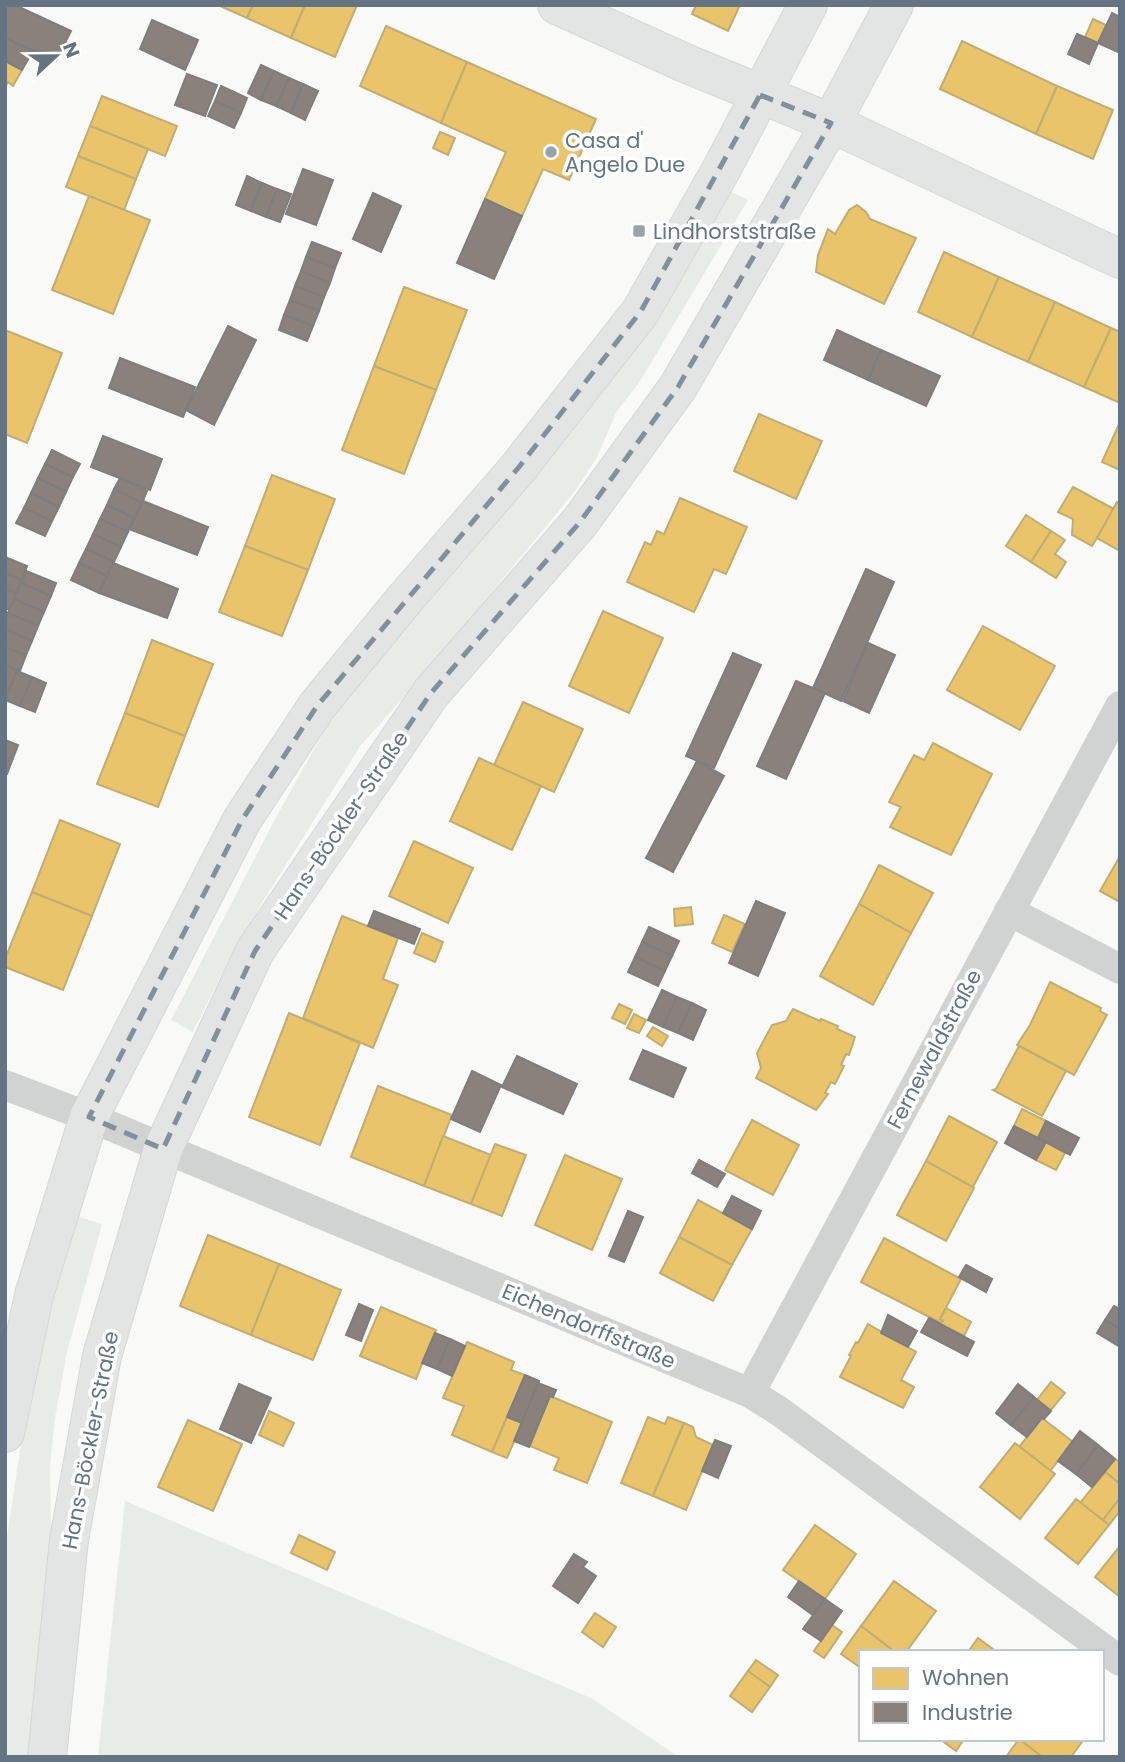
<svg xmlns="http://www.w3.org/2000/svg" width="1125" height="1762" font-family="Poppins,sans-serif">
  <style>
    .green { fill: #e8ece6 }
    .homes { fill: #e9c46a; stroke: #c1ac72; stroke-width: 2 }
    .industry { fill: #8a817c; stroke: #7f7d7e; stroke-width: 2 }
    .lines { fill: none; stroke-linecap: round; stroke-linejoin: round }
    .secondary-casing { stroke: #d6d7d8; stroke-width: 40 }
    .street { stroke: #d1d3d3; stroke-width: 30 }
    .secondary { stroke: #e3e4e4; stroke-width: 38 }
    .marked { fill: none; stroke: #83909c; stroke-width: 5; stroke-dasharray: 14 9; stroke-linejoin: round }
    .poi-dot { fill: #98a3ac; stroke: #fff; stroke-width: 2.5 }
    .labels { text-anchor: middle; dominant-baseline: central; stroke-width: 7; stroke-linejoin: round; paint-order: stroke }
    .poi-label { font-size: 21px; fill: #647483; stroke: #fff; text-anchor: start }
    .street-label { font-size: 21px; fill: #647483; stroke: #fff }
  </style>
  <rect width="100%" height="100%" fill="#f9f9f8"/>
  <g class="green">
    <polygon points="726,189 748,200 639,383 617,411 597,457 575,491 424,675 361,745 262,903 232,954 193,1032 171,1020 274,821 327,726 415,615"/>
    <polygon points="76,1216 102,1224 67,1352 55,1418 50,1466 51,1536 30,1757 5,1757 5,1550 32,1371"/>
    <polygon points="125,1501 591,1698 679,1757 98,1757"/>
  </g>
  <g class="homes">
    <polygon points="218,5 253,5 247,18"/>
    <polygon points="253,5 305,5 291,38 247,18"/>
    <polygon points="305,5 357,5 335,57 291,38"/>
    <polygon points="696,5 740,5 728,31 692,14"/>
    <polygon points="1093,19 1106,25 1098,43 1085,37"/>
    <polygon points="386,26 467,62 441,123 360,86"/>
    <polygon points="962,41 1057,86 1036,134 940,89"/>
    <polygon points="5,61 22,70 13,86 8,82 5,87"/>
    <polygon points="467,62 596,119 569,180 543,169 522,216 485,199 506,152 441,123"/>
    <polygon points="1057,86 1113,110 1093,159 1036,134"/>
    <polygon points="102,96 177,126 165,156 90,126"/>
    <polygon points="90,126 148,149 136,179 78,156"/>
    <polygon points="440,132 455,138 448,155 433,148"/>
    <polygon points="78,156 136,179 124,210 66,187"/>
    <polygon points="89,196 150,220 113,314 52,290"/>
    <polygon points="857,205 866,212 870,219 916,238 884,304 816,272 818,255 828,229 835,234 849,210"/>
    <polygon points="944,252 999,277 972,337 918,312"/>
    <polygon points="999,277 1055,302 1028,362 972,337"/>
    <polygon points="404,287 467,310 436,390 374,366"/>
    <polygon points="1055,302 1111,328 1084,387 1028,362"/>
    <polygon points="1111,328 1120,332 1120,403 1084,387"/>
    <polygon points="5,330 62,353 27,443 5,434"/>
    <polygon points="374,366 436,390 404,474 342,450"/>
    <polygon points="759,414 822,441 796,499 734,471"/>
    <polygon points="1120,422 1120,470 1102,462"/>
    <polygon points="272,475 335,499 308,570 245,546"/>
    <polygon points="1073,487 1114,509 1092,546 1072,535 1073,519 1058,512"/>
    <polygon points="680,498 747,527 726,574 714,569 694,612 627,582 645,542 651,545 657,531 664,534"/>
    <polygon points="1117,502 1120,504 1120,551 1097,538"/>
    <polygon points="1026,515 1051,531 1031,562 1006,546"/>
    <polygon points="1051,531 1065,540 1055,554 1066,562 1056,578 1031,562"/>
    <polygon points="245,546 308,570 282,636 219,612"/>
    <polygon points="603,611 663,638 629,713 569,686"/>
    <polygon points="983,626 1055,666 1020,730 947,690"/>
    <polygon points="152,640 213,664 185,736 125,713"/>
    <polygon points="523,702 583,729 554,792 494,765"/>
    <polygon points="125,713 185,736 158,807 97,784"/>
    <polygon points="933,743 992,774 951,855 890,827 901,807 889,802 914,755 924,760"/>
    <polygon points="479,758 541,786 512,850 450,821"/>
    <polygon points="60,820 120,844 92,916 32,892"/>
    <polygon points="414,841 473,868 448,923 389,896"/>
    <polygon points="1120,856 1120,902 1100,891"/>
    <polygon points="879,865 933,893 911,933 859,904"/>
    <polygon points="32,892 92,916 63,990 5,967 5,959"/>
    <polygon points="859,904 911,933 873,1005 820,976"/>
    <polygon points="691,907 693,924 675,926 674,909"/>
    <polygon points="724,915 745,924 732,952 712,943"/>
    <polygon points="342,916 398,938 383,979 398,985 373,1048 303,1018"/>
    <polygon points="422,933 443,942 435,962 414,953"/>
    <polygon points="1050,982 1101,1008 1100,1011 1107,1015 1074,1075 1017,1045 1030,1025"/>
    <polygon points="619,1004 632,1010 625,1024 612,1018"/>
    <polygon points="793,1009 820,1021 821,1019 838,1026 837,1029 855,1037 849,1055 846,1054 841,1065 844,1066 835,1084 831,1082 825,1093 828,1094 816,1110 756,1078 761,1068 757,1053 772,1025 786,1021"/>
    <polygon points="289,1013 360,1043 320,1145 249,1117"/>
    <polygon points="634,1014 646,1020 639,1033 627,1028"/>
    <polygon points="653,1027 668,1036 662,1046 647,1036"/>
    <polygon points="1019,1046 1066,1071 1042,1116 993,1090 996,1089"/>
    <polygon points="378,1086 452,1115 424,1186 351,1157"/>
    <polygon points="1022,1109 1046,1121 1038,1138 1014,1126"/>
    <polygon points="949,1116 997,1142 973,1187 926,1161"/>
    <polygon points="752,1120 799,1145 773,1195 725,1170"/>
    <polygon points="443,1136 491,1155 471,1204 424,1186"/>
    <polygon points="1046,1142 1065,1153 1056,1170 1036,1160"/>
    <polygon points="495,1144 526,1155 502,1216 471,1204"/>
    <polygon points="565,1155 622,1179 592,1250 535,1225"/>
    <polygon points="926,1161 974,1188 946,1241 897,1215"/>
    <polygon points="698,1200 752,1229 732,1265 679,1237"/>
    <polygon points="208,1235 279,1264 251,1335 180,1306"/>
    <polygon points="679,1237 732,1265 713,1301 660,1273"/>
    <polygon points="884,1238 961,1279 940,1319 943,1321 941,1323 861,1282"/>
    <polygon points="279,1264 341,1290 313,1360 251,1335"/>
    <polygon points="381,1307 436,1330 416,1379 360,1356"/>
    <polygon points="946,1308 971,1322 964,1336 938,1323 941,1323 943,1321 940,1319"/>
    <polygon points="868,1324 916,1352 901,1380 914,1387 903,1408 840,1377 851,1356 849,1355 856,1342 858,1343"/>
    <polygon points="467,1342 514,1362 511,1370 525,1375 492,1452 452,1435 464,1406 443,1398"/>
    <polygon points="1051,1382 1065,1393 1051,1410 1037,1400"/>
    <polygon points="550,1396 612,1422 587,1483 554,1470 559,1458 530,1446"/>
    <polygon points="269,1411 294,1423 283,1446 259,1435"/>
    <polygon points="507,1417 522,1423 507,1458 492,1452"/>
    <polygon points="648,1417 665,1424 668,1417 684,1423 653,1496 621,1483"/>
    <polygon points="1042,1418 1073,1442 1050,1471 1019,1447"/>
    <polygon points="188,1420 242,1444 213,1511 158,1487"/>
    <polygon points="684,1423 693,1427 696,1437 713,1445 686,1510 653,1496"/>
    <polygon points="1015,1443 1055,1474 1020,1519 980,1487"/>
    <polygon points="1115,1459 1120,1462 1120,1484 1105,1472"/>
    <polygon points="1105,1472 1120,1484 1120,1498 1103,1520 1080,1503"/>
    <polygon points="1120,1498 1120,1511 1109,1525 1103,1520"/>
    <polygon points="1076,1499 1109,1525 1078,1564 1045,1538"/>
    <polygon points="815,1525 856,1554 825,1599 783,1570"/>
    <polygon points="299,1535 335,1552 327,1570 291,1553"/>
    <polygon points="1120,1546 1120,1597 1095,1577"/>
    <polygon points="894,1581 936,1611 906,1652 895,1652 861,1626"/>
    <polygon points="595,1613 616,1627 603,1647 582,1632"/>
    <polygon points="832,1625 842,1632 824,1658 814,1651"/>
    <polygon points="861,1626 895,1652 861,1652 861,1668 841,1654"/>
    <polygon points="978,1638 997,1652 968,1652"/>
    <polygon points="756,1660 778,1675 770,1687 748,1671"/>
    <polygon points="748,1671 770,1687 752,1712 730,1696"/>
    <polygon points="940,1739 964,1739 956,1751"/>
    <polygon points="1019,1739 1084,1739 1071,1757 1042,1757"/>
    <polygon points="1019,1739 1042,1757 1006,1757"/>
  </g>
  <g class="industry">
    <polygon points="5,5 15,5 71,31 56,61 5,38"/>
    <polygon points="1112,13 1120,17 1120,53 1098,43"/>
    <polygon points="152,20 198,40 185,70 140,49"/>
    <polygon points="1077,34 1098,43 1089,64 1068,54"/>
    <polygon points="5,38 33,51 22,70 5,61"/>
    <polygon points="261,65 274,71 261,100 248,93"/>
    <polygon points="274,71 289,78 276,106 261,100"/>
    <polygon points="187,74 217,85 205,116 175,105"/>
    <polygon points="289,78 303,84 291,113 276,106"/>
    <polygon points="303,84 318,91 305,120 291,113"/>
    <polygon points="221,86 247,98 241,113 215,101"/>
    <polygon points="215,101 241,113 234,128 208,116"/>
    <polygon points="303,169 333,180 316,225 286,214"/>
    <polygon points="247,176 262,183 251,211 236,205"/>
    <polygon points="262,183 277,189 266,217 251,211"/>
    <polygon points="277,189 291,194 280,222 266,217"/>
    <polygon points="373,193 401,206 381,252 353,239"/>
    <polygon points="485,199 522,216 494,279 457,263"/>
    <polygon points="312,242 341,253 335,268 306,257"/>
    <polygon points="306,257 335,268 330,283 301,271"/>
    <polygon points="301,271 330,283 324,297 295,286"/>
    <polygon points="295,286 324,297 319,311 290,300"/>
    <polygon points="290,300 319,311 313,326 284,315"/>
    <polygon points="284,315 313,326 307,341 279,330"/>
    <polygon points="228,326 256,340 214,425 186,410"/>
    <polygon points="837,330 881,350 868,380 824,360"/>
    <polygon points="881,350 940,376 926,406 868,380"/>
    <polygon points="120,358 195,387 183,417 109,388"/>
    <polygon points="103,436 162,459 150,490 91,467"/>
    <polygon points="52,450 80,464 73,477 45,464"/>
    <polygon points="45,464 73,477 66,492 38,478"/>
    <polygon points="38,478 66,492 59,507 31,493"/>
    <polygon points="120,478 147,491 142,503 114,489"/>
    <polygon points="114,489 142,503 134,518 107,505"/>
    <polygon points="31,493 59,507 52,521 24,508"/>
    <polygon points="143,501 208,527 197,555 129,529"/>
    <polygon points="107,505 134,518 128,532 100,519"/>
    <polygon points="24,508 52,521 45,536 16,523"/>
    <polygon points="100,519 128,532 121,547 93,534"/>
    <polygon points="93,534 121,547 114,562 86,549"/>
    <polygon points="86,549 114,562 107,576 79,563"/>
    <polygon points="5,557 27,566 22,580 5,573"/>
    <polygon points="79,563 107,576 99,593 71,580"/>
    <polygon points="113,563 178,589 167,618 99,593"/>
    <polygon points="866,569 894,582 841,701 813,688"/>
    <polygon points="26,571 56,583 51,596 21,583"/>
    <polygon points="5,573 22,580 16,593 5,589"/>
    <polygon points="21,583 51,596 44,612 14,599"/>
    <polygon points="5,589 16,593 10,610 5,608"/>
    <polygon points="14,599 44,612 38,626 8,613"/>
    <polygon points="8,613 38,626 32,641 5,629"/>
    <polygon points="5,629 32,641 26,655 5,647"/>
    <polygon points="868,643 895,655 869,713 843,701"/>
    <polygon points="5,647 26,655 20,671 5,665"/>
    <polygon points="733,653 761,665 714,768 686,756"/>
    <polygon points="5,665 17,671 5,700"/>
    <polygon points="17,671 32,677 20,706 5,700"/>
    <polygon points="32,677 46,683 35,712 20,706"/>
    <polygon points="796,681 825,693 786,779 757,766"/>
    <polygon points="5,740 18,745 7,774 5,774"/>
    <polygon points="697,761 724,776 673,872 646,858"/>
    <polygon points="756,901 785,913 758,976 729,963"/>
    <polygon points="374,911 420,929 414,944 368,926"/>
    <polygon points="649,927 679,941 672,956 642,942"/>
    <polygon points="642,942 672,956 665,971 635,957"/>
    <polygon points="635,957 665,971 658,986 628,972"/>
    <polygon points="662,990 677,997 663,1027 648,1020"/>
    <polygon points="677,997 692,1003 678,1033 663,1027"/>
    <polygon points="692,1003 706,1010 693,1040 678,1033"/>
    <polygon points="643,1050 686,1068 673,1097 630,1079"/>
    <polygon points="517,1056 577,1084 563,1114 502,1087"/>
    <polygon points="472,1071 501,1085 480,1132 451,1119"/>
    <polygon points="1046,1121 1079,1138 1070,1155 1038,1138"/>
    <polygon points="1014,1126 1046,1142 1036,1160 1005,1143"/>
    <polygon points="699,1160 725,1174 717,1187 692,1173"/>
    <polygon points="732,1196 761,1211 752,1229 723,1213"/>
    <polygon points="628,1211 643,1217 624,1262 609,1256"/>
    <polygon points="966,1265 992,1279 986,1292 959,1277"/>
    <polygon points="359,1304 373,1310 361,1341 346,1335"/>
    <polygon points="1114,1306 1120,1309 1120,1329 1105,1320"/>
    <polygon points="888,1315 917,1331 908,1347 881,1333"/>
    <polygon points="929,1318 974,1342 967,1356 921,1332"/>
    <polygon points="1105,1320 1120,1329 1120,1347 1097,1333"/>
    <polygon points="435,1333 450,1339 437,1369 422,1363"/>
    <polygon points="450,1339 465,1346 452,1376 437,1369"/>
    <polygon points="525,1375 539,1381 522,1423 507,1417"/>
    <polygon points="538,1383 556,1390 553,1397 550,1396 529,1447 514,1441"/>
    <polygon points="239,1384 271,1398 251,1443 220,1429"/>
    <polygon points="1018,1384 1034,1397 1011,1425 996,1413"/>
    <polygon points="1034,1397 1051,1411 1044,1419 1042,1418 1027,1437 1011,1425"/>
    <polygon points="1080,1431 1098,1445 1076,1474 1058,1461"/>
    <polygon points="715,1440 731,1446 718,1478 702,1471"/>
    <polygon points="1098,1445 1115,1459 1092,1487 1076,1474"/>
    <polygon points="574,1554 587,1562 583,1567 596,1576 578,1603 553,1586"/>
    <polygon points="799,1581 825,1599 813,1615 788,1597"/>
    <polygon points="825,1599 842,1611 821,1641 803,1629"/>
  </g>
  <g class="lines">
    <defs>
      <g id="secondary">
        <polyline points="557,5 685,63 831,123 1120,259"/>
        <polyline points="5,1433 34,1295 89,1117 242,820 317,706 404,600 519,467 641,311 721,170 808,5"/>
        <polyline points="47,1757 69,1540 102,1356 163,1149 255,951 431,693 580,522 678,387 831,123 894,5"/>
      </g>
    </defs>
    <use href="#secondary" class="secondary-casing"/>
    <g class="street">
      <polyline points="1009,911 1120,969"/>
      <polyline points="5,1085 89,1117 750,1393 779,1411 1120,1661"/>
      <polyline points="750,1393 1120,706"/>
    </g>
    <use href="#secondary" class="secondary"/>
  </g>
  <path class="marked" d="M760,95L831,123L678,387L580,522L431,693L255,951L163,1149L89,1117L242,820L317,706L519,467L641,311Z"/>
  <g class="poi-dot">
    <circle cx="551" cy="152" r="7"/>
    <rect x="632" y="224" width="14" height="14" rx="3.5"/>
  </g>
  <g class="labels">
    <g class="poi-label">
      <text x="565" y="140">Casa d'<tspan x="565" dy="24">Angelo Due</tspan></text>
      <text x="653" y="231">Lindhorststraße</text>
    </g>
    <g class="street-label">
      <text transform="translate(341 825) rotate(-56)">Hans-Böckler-Straße</text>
      <text transform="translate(934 1049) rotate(-62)">Fernewaldstraße</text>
      <text transform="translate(589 1326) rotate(23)">Eichendorffstraße</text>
      <text transform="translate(90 1440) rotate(-79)">Hans-Böckler-Straße</text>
    </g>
  </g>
  <rect width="1125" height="1762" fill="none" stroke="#647483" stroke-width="14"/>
  <rect x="859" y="1650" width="245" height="91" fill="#ffffff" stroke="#c1c7cd" stroke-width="2"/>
  <rect x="873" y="1668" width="35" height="21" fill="#e9c46a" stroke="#c1c7cd" stroke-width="2"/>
  <text x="922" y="1685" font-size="21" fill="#647483">Wohnen</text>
  <rect x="873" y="1702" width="35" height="21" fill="#8a817c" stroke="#c1c7cd" stroke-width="2"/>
  <text x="922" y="1720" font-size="21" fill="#647483">Industrie</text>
  <g transform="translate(56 56) rotate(68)" stroke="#ffffff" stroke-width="5" paint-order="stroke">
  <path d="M0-5L12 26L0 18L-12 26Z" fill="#647483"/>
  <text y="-10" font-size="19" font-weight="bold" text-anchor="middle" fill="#647483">N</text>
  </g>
</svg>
